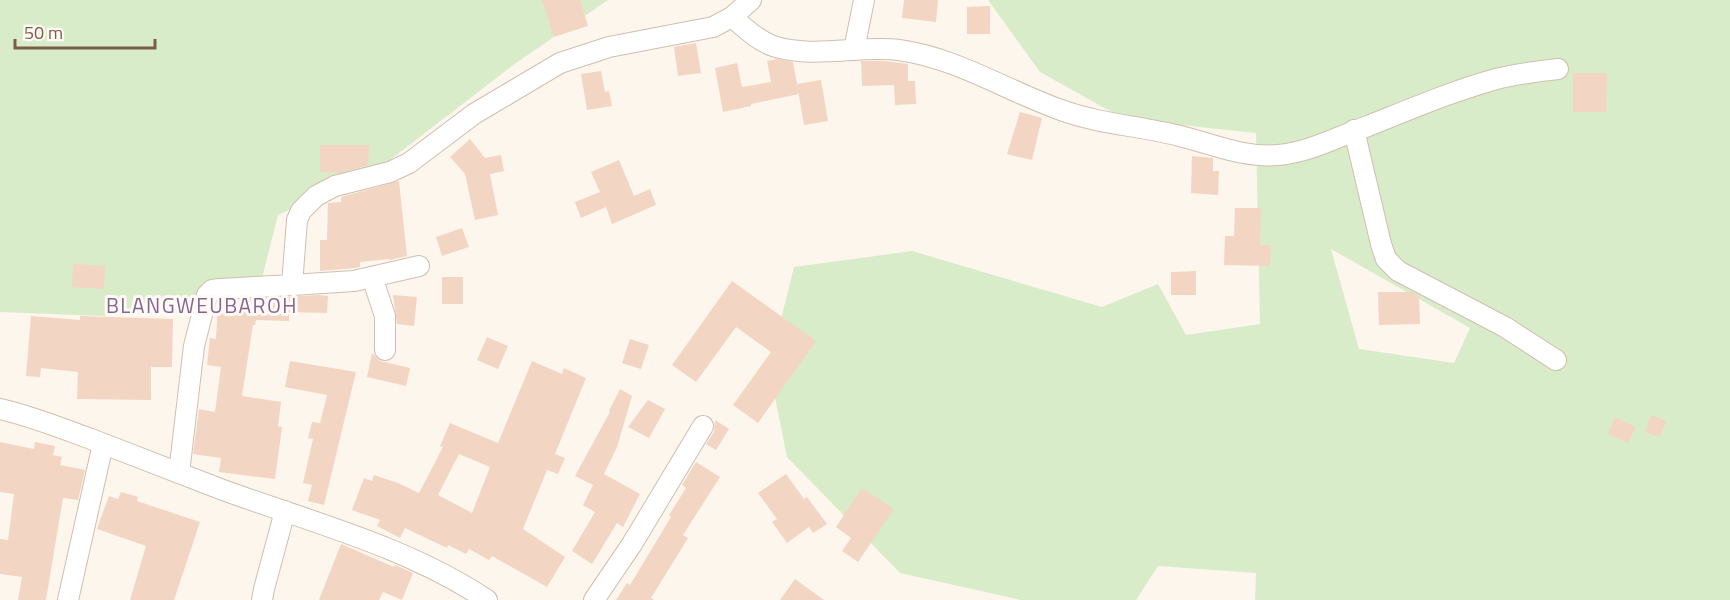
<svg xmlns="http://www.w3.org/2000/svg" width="1730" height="600" font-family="'Titillium Web',sans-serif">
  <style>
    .green { fill: #d8ecc9; fill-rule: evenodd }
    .building { fill: #f3d5c3; fill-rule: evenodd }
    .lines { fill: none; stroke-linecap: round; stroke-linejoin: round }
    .minor-casing { stroke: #d1beb0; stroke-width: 22 }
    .minor { stroke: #fff; stroke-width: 20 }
    .labels { text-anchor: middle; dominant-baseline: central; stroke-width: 6; stroke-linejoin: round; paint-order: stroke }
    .quarter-label { font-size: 21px; letter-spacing: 1.5px; fill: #846695; stroke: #fffaf3 }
  </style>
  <rect width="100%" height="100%" fill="#fdf6ec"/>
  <g class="green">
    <polygon points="0,0 608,0 516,63 377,170 278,215 261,282 103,316 0,312"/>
    <path d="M988,0H1730V600H1255L1256,573L1158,566L1136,600H1021L900,573L787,457L769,367L794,267L912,251L1102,307L1158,284L1186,335L1260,324L1256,133L1124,119L1040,72ZM1331,249L1470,328L1454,363L1359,349Z"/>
  </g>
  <g class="building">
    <polygon points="542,0 580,0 588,26 554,37"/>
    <polygon points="904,0 938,0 936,22 902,18"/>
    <polygon points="990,6 990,34 967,34 967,7"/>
    <polygon points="696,43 701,73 678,76 674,47"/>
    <polygon points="777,59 793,62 799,94 751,104 751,106 723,112 715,68 737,63 742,87 771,82 767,61"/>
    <polygon points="861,61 883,61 908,64 908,81 915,81 916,104 895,105 894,85 862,86"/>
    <polygon points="601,71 605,92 609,91 612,106 587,110 581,74"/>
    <polygon points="1573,73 1607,73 1606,112 1573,112"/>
    <polygon points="821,80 828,121 804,125 797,84"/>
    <polygon points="1020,112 1042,118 1032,160 1007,154"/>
    <polygon points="470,139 485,158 501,155 504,171 490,174 498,215 475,220 465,174 450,157"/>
    <polygon points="320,145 369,145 368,165 339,173 320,172"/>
    <polygon points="1192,156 1213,158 1213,171 1219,171 1218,195 1191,193"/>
    <polygon points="619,160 634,196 650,189 656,205 612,224 606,207 581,218 575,202 600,192 591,172"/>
    <polygon points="399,181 407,256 390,260 389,259 360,262 360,267 355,268 320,271 320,240 327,240 328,203 341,202 341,197"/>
    <polygon points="1235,208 1261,208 1260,245 1271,245 1270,266 1224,265 1225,236 1234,236"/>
    <polygon points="462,228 469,247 442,256 436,237"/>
    <polygon points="73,264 105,266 104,289 72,287"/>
    <polygon points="1196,271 1196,295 1171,295 1171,272"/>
    <rect x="442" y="277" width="21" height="27"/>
    <polygon points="732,281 816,341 758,423 733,405 771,352 736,327 696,382 672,365"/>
    <polygon points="1378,292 1412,292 1419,296 1420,324 1379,325"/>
    <polygon points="318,295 328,296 327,313 289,312 289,321 256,320 255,325 253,325 242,396 281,402 278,426 282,427 275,479 219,472 221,458 193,454 199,409 215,412 221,367 207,365 210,338 216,339 218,301"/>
    <polygon points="393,295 417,297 414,326 397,324"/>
    <polygon points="31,316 80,320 80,316 173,319 172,367 151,367 151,400 77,399 78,372 41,368 40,377 26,376"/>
    <polygon points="487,337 508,346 498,369 477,360"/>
    <polygon points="630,339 649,345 641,369 622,363"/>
    <polygon points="372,353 380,361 410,368 406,386 367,377"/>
    <polygon points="290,361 356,372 324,505 308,501 312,485 303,483 313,439 308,438 312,422 320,423 327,395 285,387"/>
    <path d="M532,361L562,374L564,368L586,378L555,454L565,458L558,474L547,470L523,529L565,557L547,587L492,556L489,560L469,549L466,554L448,545L447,548L405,528L400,538L377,526L380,520L352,510L364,478L372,481L374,475L398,483L419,493L443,447L440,446L450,423L498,443ZM459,454L490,467L472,513L438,495Z"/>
    <polygon points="620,389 632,396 617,447 604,474 640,494 623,527 617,523 592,564 572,551 595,512 583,505 593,485 575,476 610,412 609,411"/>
    <polygon points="648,400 665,409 649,438 628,427"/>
    <polygon points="1651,415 1666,421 1660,437 1645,432"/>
    <polygon points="1615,417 1636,427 1628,443 1608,434"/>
    <polygon points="715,420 729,429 716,450 706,444 714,432"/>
    <polygon points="0,442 34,449 35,442 55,446 53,455 62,457 60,465 85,470 78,500 63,498 46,600 18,600 22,577 0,574 0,539 8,540 14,494 0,492"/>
    <polygon points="696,462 720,477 683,535 688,538 651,598 654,600 616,600 627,583 630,585 671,517 669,515 686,488 682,485"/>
    <polygon points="786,474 804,499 807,497 827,524 813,533 809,527 787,543 772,522 777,519 758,493"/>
    <polygon points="862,488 894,509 858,562 842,551 851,538 836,527"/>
    <polygon points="121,492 138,497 137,501 200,522 174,600 130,600 146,546 97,529 109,496 118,499"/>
    <polygon points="341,544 394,567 395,565 413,573 402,600 383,592 379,600 319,600"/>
    <polygon points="795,579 824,600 780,600"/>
  </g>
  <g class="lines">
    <defs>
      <g id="minor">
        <path d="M732,17C745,28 757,40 773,46C812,59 859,45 899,50C957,58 1007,91 1061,110C1099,124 1141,126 1180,136C1212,144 1244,158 1278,155C1310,152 1337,137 1368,126C1411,109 1455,90 1500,78C1519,74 1538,71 1558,69"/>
        <polyline points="854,50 864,0"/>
        <polyline points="1354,130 1381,244 1386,259 1398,271 1505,327 1556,360"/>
        <polyline points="372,277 385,316 385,350"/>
        <polyline points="292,285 354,281 419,266"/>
        <path d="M0,409C31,416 61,428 91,439C135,456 179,473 223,490C311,522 408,547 487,600"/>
        <polyline points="179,473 194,346 207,295 212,290 220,289 292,285 297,220 301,211 316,196 335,186 390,172 409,163 474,114 560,63 609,47 713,27 732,17 751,0"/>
        <polyline points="68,600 103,444"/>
        <polyline points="262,600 264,589 285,511"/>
        <polyline points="594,600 632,544 703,426"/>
      </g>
    </defs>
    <use href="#minor" class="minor-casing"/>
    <use href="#minor" class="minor"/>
  </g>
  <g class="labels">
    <g class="quarter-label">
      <text x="202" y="305">BLANGWEUBAROH</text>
    </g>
  </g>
  <path d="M15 39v9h140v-9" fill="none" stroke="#7a5c4d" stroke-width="3"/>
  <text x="24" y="39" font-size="18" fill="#7a5c4d" stroke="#fffaf3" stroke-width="4.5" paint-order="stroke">50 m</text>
</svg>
